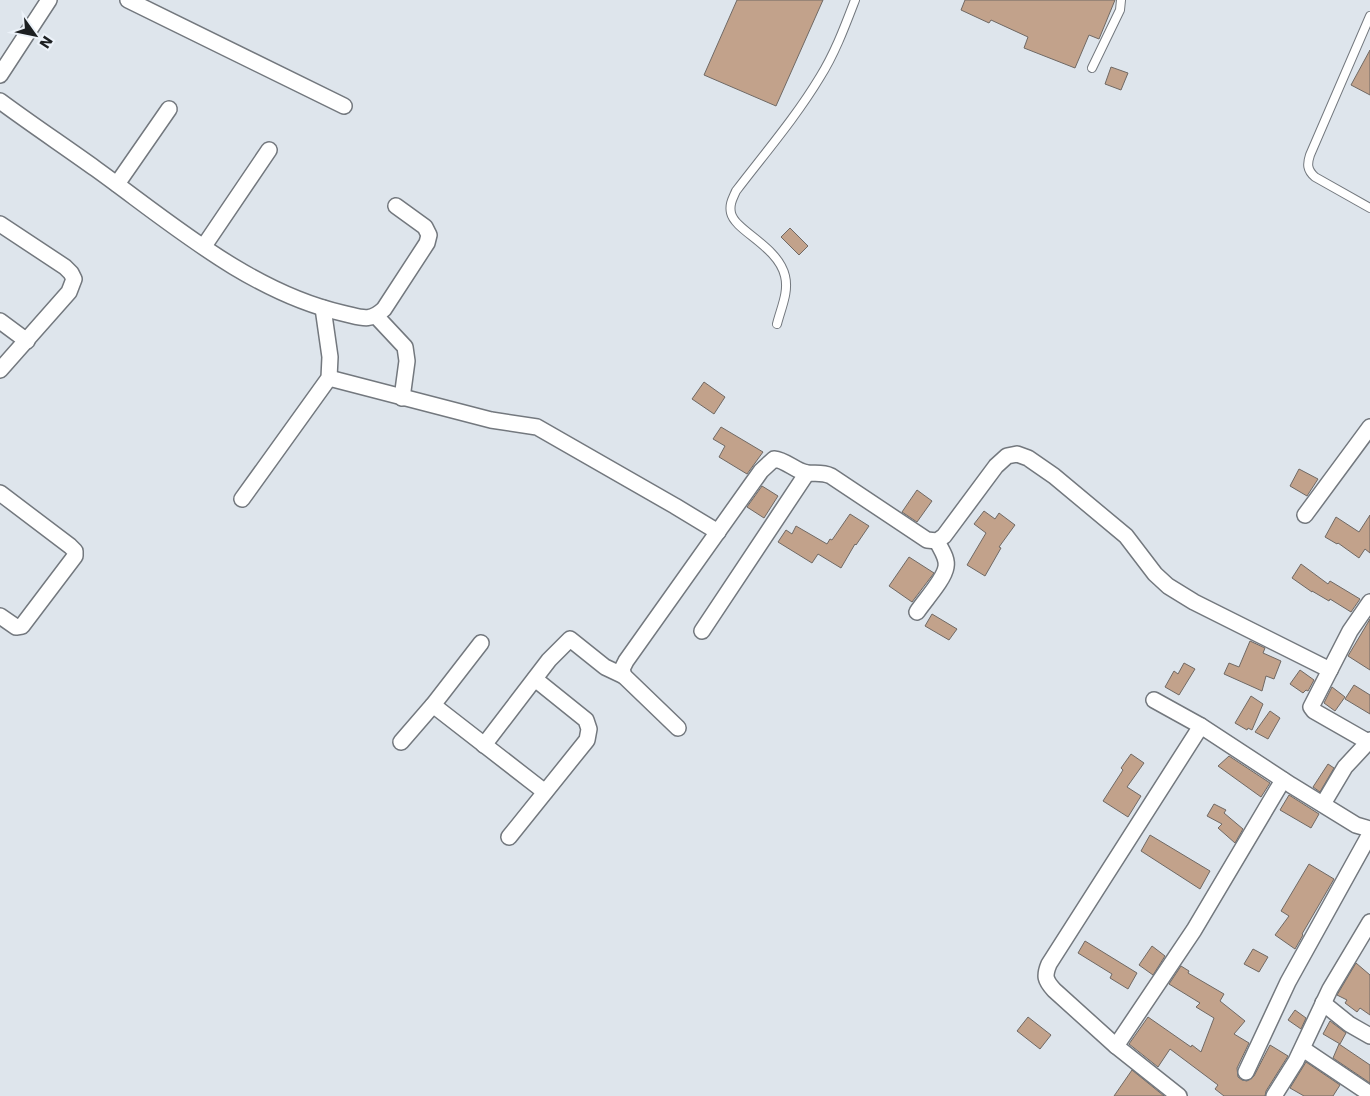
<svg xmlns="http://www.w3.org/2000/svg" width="1370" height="1096" font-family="'DejaVu Sans',sans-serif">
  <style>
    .building { fill: #c2a28b; stroke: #706964 }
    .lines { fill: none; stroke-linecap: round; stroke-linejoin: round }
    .lane-casing { stroke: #73787e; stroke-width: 10 }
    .street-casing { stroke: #73787e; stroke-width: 18 }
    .lane { stroke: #fff; stroke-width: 8 }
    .street { stroke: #fff; stroke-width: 15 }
  </style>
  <rect width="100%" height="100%" fill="#dee5ec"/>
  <g class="building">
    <polygon points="737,0 823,0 776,106 704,75"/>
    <polygon points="965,0 1115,0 1099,39 1089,35 1075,68 1024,48 1028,37 991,20 989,23 961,10"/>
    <polygon points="1370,50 1370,95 1351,85"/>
    <polygon points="1111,67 1128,73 1121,90 1105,84"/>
    <polygon points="790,228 808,246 799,255 781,237"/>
    <polygon points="704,382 725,397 714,414 692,399"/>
    <polygon points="721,427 763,452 747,474 719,457 725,446 713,439"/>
    <polygon points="1299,469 1318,479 1307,496 1290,486"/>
    <polygon points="762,486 778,496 764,518 747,507"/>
    <polygon points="917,490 932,501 917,522 902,512"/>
    <polygon points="984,511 995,519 999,513 1015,525 999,547 1001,548 985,576 967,565 986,533 974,524"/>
    <polygon points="850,514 869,526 856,545 855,544 841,568 818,554 812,563 778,542 786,530 792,534 796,526 827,544 830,539 832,540"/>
    <polygon points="1370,515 1370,553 1365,549 1359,558 1338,543 1337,544 1325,537 1336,517 1359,532"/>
    <polygon points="909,557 934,573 912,602 889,586"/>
    <polygon points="1301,564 1328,584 1330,581 1360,599 1351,612 1330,599 1329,601 1312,591 1312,592 1292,578"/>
    <polygon points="932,614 957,629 949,640 925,626"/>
    <polygon points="1370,619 1370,670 1348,656"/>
    <polygon points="1250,641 1265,648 1263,653 1281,661 1274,679 1266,676 1262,691 1224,674 1229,663 1239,667"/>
    <polygon points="1184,663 1195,669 1179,695 1165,687 1174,671 1178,674"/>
    <polygon points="1300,670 1314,680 1308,691 1306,690 1303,693 1290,684"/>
    <polygon points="1354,685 1370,695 1370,714 1345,699"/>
    <polygon points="1332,687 1345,697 1335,711 1324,703"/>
    <polygon points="1251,696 1263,704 1252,730 1248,728 1247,730 1235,723"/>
    <polygon points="1270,711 1280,718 1268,739 1255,732"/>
    <polygon points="1131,754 1144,763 1127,787 1141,796 1128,817 1103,801 1123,770 1121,768"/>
    <polygon points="1229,756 1270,783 1261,797 1218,766"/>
    <polygon points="1328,764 1334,768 1320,792 1313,787"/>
    <polygon points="1289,795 1319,814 1311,828 1280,810"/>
    <polygon points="1214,804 1226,810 1224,813 1243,829 1235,843 1218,828 1222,824 1207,816"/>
    <polygon points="1150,835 1210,871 1200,889 1141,851"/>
    <polygon points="1309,864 1334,879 1302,934 1303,935 1295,949 1275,935 1289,916 1281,911"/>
    <polygon points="1085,941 1137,973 1128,989 1110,978 1112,974 1078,953"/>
    <polygon points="1152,946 1165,956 1153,975 1139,965"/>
    <polygon points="1253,949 1268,957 1259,972 1244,964"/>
    <polygon points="1356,963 1370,975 1370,1015 1360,1008 1357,1012 1345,1003 1347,1000 1337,995"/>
    <polygon points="1181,966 1189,971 1188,973 1224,994 1220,1001 1245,1021 1234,1034 1249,1043 1237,1068 1238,1077 1242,1080 1247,1081 1254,1076 1270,1045 1288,1056 1266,1091 1265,1096 1224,1096 1215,1089 1218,1085 1170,1049 1158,1067 1129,1044 1148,1017 1191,1047 1192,1045 1201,1052 1214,1018 1196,1007 1200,1003 1169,984"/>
    <polygon points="1295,1010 1306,1018 1301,1029 1288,1020"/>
    <polygon points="1028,1017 1051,1035 1040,1049 1017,1031"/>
    <polygon points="1330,1021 1346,1033 1340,1044 1323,1034"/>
    <polygon points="1339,1044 1370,1065 1370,1083 1333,1058"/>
    <polygon points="1306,1062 1340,1085 1333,1096 1304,1096 1290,1088"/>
    <polygon points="1132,1070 1164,1096 1114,1096"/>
  </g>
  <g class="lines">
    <defs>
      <g id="lane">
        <path d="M1370,16L1310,155C1307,164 1307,170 1315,177L1370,208"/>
        <polyline points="1092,68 1120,10 1121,0"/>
        <path d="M777,324C781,308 789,292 785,276C778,246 735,231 731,213C729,204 733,198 736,191C765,153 796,117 820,77C835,53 845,26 855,0"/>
      </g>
      <g id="street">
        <polyline points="128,0 344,106"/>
        <polyline points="0,75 49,0"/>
        <path d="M0,101C31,124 64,146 96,169C171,223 250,292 342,313C361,317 369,323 384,309L427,243L429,235L425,227L396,206"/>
        <polyline points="117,184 169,109"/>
        <polyline points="0,224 65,267 71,273 74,279 69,292 0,370"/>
        <polyline points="204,246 269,150"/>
        <polyline points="376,316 405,347 407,361 402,398"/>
        <polyline points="0,321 27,341"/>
        <polyline points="329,378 491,420 537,427 675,506 718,532"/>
        <polyline points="0,493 70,546 75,551 75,556 22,626 16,627 0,616"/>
        <polyline points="242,499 329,378 330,357 323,308"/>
        <polyline points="1305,515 1370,427"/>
        <polyline points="1370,602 1350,631 1311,707 1314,711 1370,743"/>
        <path d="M917,612C924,601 944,580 946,567C948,558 940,548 937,541"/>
        <polyline points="702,631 807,473"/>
        <polyline points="1154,700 1201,726 1291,785 1356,825 1370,829"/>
        <polyline points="433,705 545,792"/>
        <path d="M678,728L624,676L622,669L626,661L761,471L774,459C786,460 795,471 807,473C816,474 822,472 831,476L927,540L937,541L944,536L996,466L1007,456L1017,454L1028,458L1054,476L1126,536L1155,574L1168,586L1194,602L1330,670"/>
        <polyline points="401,742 433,705 481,643"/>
        <polyline points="484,745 549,660 570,639 605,667 624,676"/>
        <polyline points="1323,804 1345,767 1370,740"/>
        <polyline points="509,837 587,740 589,729 586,720 535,679"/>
        <polyline points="1323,1003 1349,1024 1370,1036"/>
        <polyline points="1116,1046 1194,930 1283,780"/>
        <polyline points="1303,1049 1370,1094"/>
        <polyline points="1246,1072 1288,982 1370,834"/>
        <path d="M1179,1096L1116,1046L1054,990C1045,980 1044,976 1049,964L1201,726"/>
        <polyline points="1274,1096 1296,1061 1330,989 1370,922"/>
      </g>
    </defs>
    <use href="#lane" class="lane-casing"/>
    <use href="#street" class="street-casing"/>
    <use href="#lane" class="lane"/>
    <use href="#street" class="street"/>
  </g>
  <g transform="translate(35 35) rotate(123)" stroke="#ecf2f9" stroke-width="4" paint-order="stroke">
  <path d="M0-4L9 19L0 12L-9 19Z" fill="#1c1f21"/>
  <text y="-8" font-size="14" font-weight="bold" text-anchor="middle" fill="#1c1f21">N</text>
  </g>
</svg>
